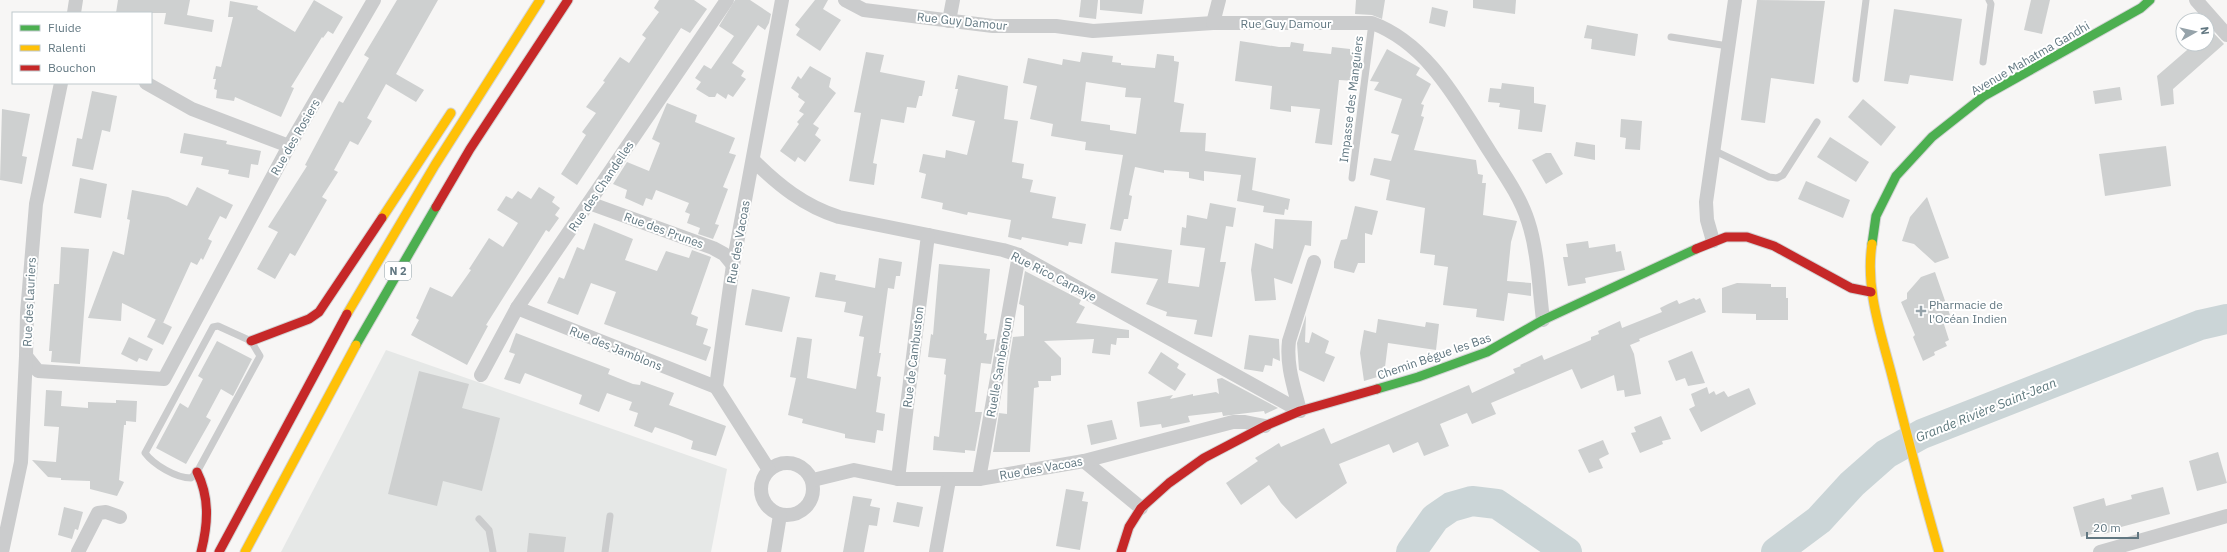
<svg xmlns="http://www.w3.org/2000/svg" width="2227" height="552" font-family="'IBM Plex Sans',sans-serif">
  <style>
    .built { fill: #e6e8e7 }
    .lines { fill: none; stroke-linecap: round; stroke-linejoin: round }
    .river { stroke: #cbd5d7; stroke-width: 30 }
    .building { fill: #ced0d0; fill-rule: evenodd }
    .fast-casing { stroke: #d3d4d5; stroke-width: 11 }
    .slow-casing { stroke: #d3d4d5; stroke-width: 11 }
    .jam-casing { stroke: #d3d4d5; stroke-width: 11 }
    .lane { stroke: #cbcccd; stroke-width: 7 }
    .street { stroke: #cbcccd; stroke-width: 14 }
    .fast { stroke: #4caf50; stroke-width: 9 }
    .slow { stroke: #ffc107; stroke-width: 9 }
    .jam { stroke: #c62828; stroke-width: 9 }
    .poi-dot { fill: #96a3aa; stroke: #fff; stroke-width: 1.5 }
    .labels { text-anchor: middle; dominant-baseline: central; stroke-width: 4; stroke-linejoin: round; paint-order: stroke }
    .shield { fill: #fff; stroke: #90a0a7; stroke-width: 1 }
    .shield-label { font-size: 11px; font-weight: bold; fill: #617781 }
    .street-label { font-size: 12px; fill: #617781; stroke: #fff }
    .poi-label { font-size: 12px; fill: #617781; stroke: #fff; text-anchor: start }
    .water-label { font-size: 13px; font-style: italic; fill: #5c777c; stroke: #fff }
  </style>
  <rect width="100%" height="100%" fill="#f7f6f5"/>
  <polygon class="built" points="386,350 727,469 711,552 281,552"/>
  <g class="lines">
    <g class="river">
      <polyline points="1411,552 1435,518 1451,507 1472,501 1497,504 1567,552"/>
      <polyline points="1776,552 1819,520 1852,484 1886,454 1922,434 2200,325 2227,319"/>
    </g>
  </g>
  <g class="building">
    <polygon points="118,0 190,0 187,15 214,20 212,32 164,24 166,13 116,13"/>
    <polygon points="314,0 343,17 333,34 328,31 323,38 322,37 291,87 294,88 281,117 235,97 234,101 216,98 217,90 214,89 216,79 213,79 216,66 221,67 233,17 228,17 230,1 258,6 257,9 295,32"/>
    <polygon points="397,0 438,0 396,74 424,90 416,102 386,84 367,118 372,121 358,145 350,141 334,170 338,172 322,197 327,200 295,256 290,253 275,279 257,269 278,232 268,227 307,166 305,165 339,101 343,103 369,58 364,55"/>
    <polygon points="659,0 694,0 707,9 690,33 681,28 577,185 561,174 586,135 582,132 596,113 586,107 605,82 603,81 620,57 629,63 646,38 642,35 659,12 654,8"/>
    <polygon points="735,0 750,0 771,14 769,23 765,30 758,25 732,63 744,71 741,76 746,79 733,97 728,94 726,99 717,93 715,97 709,97 696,89 701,82 695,78 704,65 711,69 734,36 719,26"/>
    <polygon points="815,0 828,0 823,9 841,20 820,51 796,35 800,29 795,25"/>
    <polygon points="1081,0 1098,0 1096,19 1079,17"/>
    <polygon points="1100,0 1144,0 1142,14 1100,10"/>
    <polygon points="1356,0 1385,0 1382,19 1372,15 1355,14"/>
    <polygon points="1473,0 1516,0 1515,14 1473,8"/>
    <polygon points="1757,0 1825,1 1814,84 1771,78 1765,123 1741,120"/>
    <polygon points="2031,0 2050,0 2042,34 2024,30"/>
    <polygon points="1432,7 1448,11 1445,27 1429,23"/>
    <polygon points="1894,9 1962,19 1953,81 1910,75 1908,84 1884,81"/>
    <polygon points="1587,25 1638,34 1635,56 1591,49 1592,39 1584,38"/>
    <polygon points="2207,26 2224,44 2173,89 2174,104 2161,106 2157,76 2194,44 2207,44"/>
    <polygon points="1240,41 1279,47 1290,47 1291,42 1304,44 1303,51 1331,54 1332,47 1350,49 1350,52 1359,53 1356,81 1339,80 1332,145 1315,143 1320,109 1291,106 1291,112 1270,109 1272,86 1235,81"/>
    <polygon points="1387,49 1420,68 1416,75 1431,84 1421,104 1424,105 1421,116 1424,117 1414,150 1476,160 1478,174 1483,175 1482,183 1486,183 1483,215 1517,221 1511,242 1507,281 1531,283 1531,296 1508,293 1504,321 1476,317 1477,309 1443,305 1448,267 1434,265 1435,255 1420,253 1425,208 1386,200 1390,180 1370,175 1374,158 1391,161 1399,135 1391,133 1402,99 1374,90 1379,82 1370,81"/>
    <polygon points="866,52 884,55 880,72 925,81 922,96 919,96 916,108 907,107 904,123 881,119 873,163 877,164 874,185 849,181 861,113 854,112"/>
    <path d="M1082,52L1113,56L1112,62L1121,63V65L1155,68L1157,54L1174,56V61L1179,62L1174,102L1184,104L1180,132L1206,133L1205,151L1256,158L1252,190L1290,199L1288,210L1285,209L1284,215L1263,212L1264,206L1237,201L1241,175L1204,171V181L1189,178V172L1164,170V173L1135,167L1129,195L1132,196L1128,219H1124L1121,231L1110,229L1123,155L1085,150L1086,142L1051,136L1053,124L1030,119L1037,86L1023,83L1028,58L1062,65L1063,59L1080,62ZM1086,82L1126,88L1125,97L1141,98L1136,134L1110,130V125L1081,121Z"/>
    <polygon points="810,66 831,78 829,87 836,93 813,124 819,128 815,135 821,140 805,162 798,157 795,162 780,151 799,124 797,122 804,114 799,111 805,102 798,97 799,94 791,88 798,76 801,79"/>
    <polygon points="958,75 1008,86 1004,119 1018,121 1012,162 1024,164 1022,178 1033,180 1030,192 1056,197 1052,218 1086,224 1082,244 1069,242 1068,246 1022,237 1021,240 1008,237 1011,220 968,212 967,215 942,209 943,203 921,198 926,174 919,172 923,154 945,158 946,150 967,155 975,121 952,116 958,89 955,89"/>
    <polygon points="1502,83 1534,87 1534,103 1546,105 1542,132 1518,129 1520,110 1499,107 1500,103 1488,102 1490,88 1501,89"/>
    <polygon points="2120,87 2122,100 2095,104 2093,91"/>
    <polygon points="92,91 117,96 110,132 102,130 93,170 72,166 77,138 82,139"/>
    <polygon points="1863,99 1896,127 1881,146 1848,117"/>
    <polygon points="667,103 697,115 695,122 735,138 729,153 736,155 723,187 728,189 715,224 719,225 713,239 698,234 700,228 687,223 690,214 685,212 689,203 656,190 652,200 646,198 643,206 625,198 627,190 613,184 627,162 649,171 660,143 652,139"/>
    <polygon points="2,109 30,114 22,156 27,157 22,184 0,180"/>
    <polygon points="1621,119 1642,121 1640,150 1625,149 1626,138 1620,137"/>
    <polygon points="184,133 227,141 226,144 261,151 258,165 251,164 249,178 228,174 229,170 201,165 203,157 180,153"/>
    <polygon points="1830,137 1869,162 1856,182 1817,157"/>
    <polygon points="1576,142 1595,145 1595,160 1574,156"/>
    <polygon points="2166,146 2171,186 2105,196 2099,154"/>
    <polygon points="1546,153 1551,153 1563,174 1546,184 1532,160"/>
    <polygon points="80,178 107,184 101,218 74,213"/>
    <polygon points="1806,181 1850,200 1843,218 1798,199"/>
    <polygon points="197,187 233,205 226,219 220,216 208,239 212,241 203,260 201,258 197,265 191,262 163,323 122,303 121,321 88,318 113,251 124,255 130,220 127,219 132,190 168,197 187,206"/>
    <polygon points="539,187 555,197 552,202 560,208 555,215 559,218 549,232 546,230 486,325 488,326 467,365 411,335 419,320 416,318 430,287 452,297 471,270 469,269 489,238 503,247 518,223 497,210 506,196 512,199 518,191 531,199"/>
    <polygon points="1927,197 1949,258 1935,263 1914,244 1902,241 1910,217"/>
    <polygon points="1210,203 1236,208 1233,227 1226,226 1220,262 1226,262 1212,337 1194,334 1197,320 1166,316 1167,312 1146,304 1158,279 1111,273 1115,242 1172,250 1168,283 1199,287 1205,248 1180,245 1182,227 1186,228 1187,215 1207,219"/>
    <polygon points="1355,206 1378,211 1372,235 1365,233 1365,263 1358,263 1354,273 1334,268 1334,262 1341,240 1347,239"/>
    <polygon points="1275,219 1312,221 1311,246 1305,245 1292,284 1274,278 1276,300 1255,301 1251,270 1255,243 1273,249"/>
    <polygon points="594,223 633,239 625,260 657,271 666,251 689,258 692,250 711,257 691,314 698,317 696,325 708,329 703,344 711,347 706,361 604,324 616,292 591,283 578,315 547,303 559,277 564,279 577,247 584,250"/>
    <polygon points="1588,241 1589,248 1615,244 1616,252 1621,251 1625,270 1585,278 1586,283 1568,286 1563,257 1568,257 1566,244"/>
    <polygon points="61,247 89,249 80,364 51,362 52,351 49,351 54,284 59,284"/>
    <polygon points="879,258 902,262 900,276 896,276 894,289 888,288 879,353 881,353 877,376 881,377 876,412 885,414 883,431 877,430 875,443 845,438 845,434 802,423 803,419 788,415 796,378 790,377 797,337 812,339 807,378 856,389 864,337 859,336 863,316 844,312 846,302 815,297 820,272 836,275 835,280 875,288"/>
    <polygon points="939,264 990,269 984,333 987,334 986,340 995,339 991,364 981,363 975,412 982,412 975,451 965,450 965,453 933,450 934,436 939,437 946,375 944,374 946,359 928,357 931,334 933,335"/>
    <polygon points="1025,271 1081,300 1079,304 1085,307 1076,323 1129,330 1129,338 1117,338 1116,345 1111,344 1110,355 1092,353 1094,339 1044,341 1061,358 1061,375 1051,376 1051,381 1038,381 1039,387 1034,388 1030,452 993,452 999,413 1007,414 1008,368 1013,337 1024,336 1024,306 1019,304"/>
    <polygon points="1935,272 1950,315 1942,318 1949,340 1945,342 1947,346 1934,352 1935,355 1923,361 1913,337 1915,335 1901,302 1907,299 1907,293 1921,277"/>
    <polygon points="1737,283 1771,284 1771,287 1786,287 1786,298 1788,298 1788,320 1756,320 1756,314 1722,313 1722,288"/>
    <polygon points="752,289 790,297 782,332 745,325"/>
    <polygon points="1694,298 1696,300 1700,298 1706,312 1639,339 1640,341 1630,345 1634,354 1641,394 1625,397 1624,390 1617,391 1614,375 1581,389 1572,369 1491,403 1496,414 1472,424 1467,413 1440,424 1449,446 1424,456 1418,442 1393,453 1389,444 1339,464 1347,483 1296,519 1281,503 1269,485 1241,505 1226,483 1258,461 1255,458 1279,443 1281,447 1324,428 1331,444 1469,385 1472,393 1515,373 1513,369 1521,366 1520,365 1542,355 1544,360 1577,346 1591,340 1591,337 1599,334 1598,331 1620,321 1622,328 1662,312 1660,308 1668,304 1677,300 1679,304"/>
    <polygon points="1306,315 1305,342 1309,343 1312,332 1329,341 1325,353 1335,357 1324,382 1299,370 1297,343"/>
    <polygon points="156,319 172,327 163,345 147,337"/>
    <polygon points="1378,319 1425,327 1426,322 1439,324 1436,350 1388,343 1384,375 1364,381 1360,353 1364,330 1376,333"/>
    <polygon points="516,333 610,369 608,374 633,384 640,385 641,381 674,393 669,405 726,426 716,456 691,449 693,441 678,435 655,427 652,433 634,426 638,413 629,410 632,402 607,393 599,412 579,404 582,395 525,373 520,384 504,379 515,354 509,352"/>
    <polygon points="1249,335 1279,339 1280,361 1273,358 1272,366 1265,365 1263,372 1244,369"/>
    <polygon points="129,337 153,349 147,361 139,358 137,362 121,354"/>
    <polygon points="217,341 252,359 233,396 221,389 206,417 211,420 186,464 156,448 180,403 188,408 203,379 198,376"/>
    <polygon points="1692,351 1705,383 1688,386 1685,378 1676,381 1668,361"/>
    <polygon points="1161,352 1179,364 1177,368 1186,374 1175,391 1148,373"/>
    <polygon points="419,371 469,384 462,408 500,418 482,491 443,481 437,506 388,494"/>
    <polygon points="1222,378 1278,408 1265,414 1264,411 1223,416 1222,412 1188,416 1190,422 1162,428 1161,424 1140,427 1137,402 1173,395 1170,399 1193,394 1193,396 1216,392 1219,394 1217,379"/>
    <polygon points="1707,387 1709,394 1714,391 1716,395 1724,391 1728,397 1749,388 1756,404 1701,432 1689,409 1695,406 1691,394"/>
    <polygon points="46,390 62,391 61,406 88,408 88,402 116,403 116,400 137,401 136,422 126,421 126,425 124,425 119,480 124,482 117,496 90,489 90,481 61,480 61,478 48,477 32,460 56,462 59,427 44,426"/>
    <polygon points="1661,416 1671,439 1662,441 1663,444 1640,453 1631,433 1636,432 1634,427"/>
    <polygon points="1112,420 1117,439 1091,445 1087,425"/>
    <polygon points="1603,440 1609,454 1599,459 1603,468 1589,473 1578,450"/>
    <polygon points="2218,452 2227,483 2197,491 2189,461"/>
    <polygon points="2163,487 2170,514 2121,527 2121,529 2104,534 2103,531 2081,537 2073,507 2104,498 2106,506 2132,499 2131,495"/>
    <polygon points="1066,489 1084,492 1082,501 1088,502 1080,550 1056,546"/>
    <polygon points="853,496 872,499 870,506 880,508 877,526 869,525 864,552 843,552"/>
    <polygon points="897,502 923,507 919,527 893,522"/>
    <polygon points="64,507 83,512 78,530 75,529 72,539 58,535"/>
    <polygon points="529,533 566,537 564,552 527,552"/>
  </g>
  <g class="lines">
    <defs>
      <g id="fast">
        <polyline points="1872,244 1876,216 1896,176 1932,137 1984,96 2141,8 2150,0"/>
        <polyline points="356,345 436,207"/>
        <polyline points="1377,389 1418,377 1487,352 1543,320 1696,249"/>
      </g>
      <g id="slow">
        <polyline points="382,218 451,113"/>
        <path d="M1872,244C1865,289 1881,333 1892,376C1907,435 1922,493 1939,552"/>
        <polyline points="347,314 435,165 540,0"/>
        <polyline points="245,552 356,345"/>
      </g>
      <g id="jam">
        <polyline points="436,207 470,149 568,0"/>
        <polyline points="1696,249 1726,237 1747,237 1774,246 1851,288 1871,292"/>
        <polyline points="251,341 309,319 319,312 382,218"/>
        <path d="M197,472C210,498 208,524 201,552"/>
        <polyline points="219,552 347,314"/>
        <polyline points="1121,552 1129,527 1141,508 1169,483 1204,458 1265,426 1300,411 1377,389"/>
      </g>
    </defs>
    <use href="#fast" class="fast-casing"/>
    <use href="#slow" class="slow-casing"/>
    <use href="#jam" class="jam-casing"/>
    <g class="lane">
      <polyline points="1671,37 1728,46"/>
      <polyline points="1983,62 1991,4 1989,0"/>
      <polyline points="1856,79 1866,0"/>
      <polyline points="1713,150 1769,177 1777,178 1783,175 1817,122"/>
      <polyline points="1352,178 1372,23"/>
      <path d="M218,326L251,341L260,356L197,472L191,478C176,478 154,465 145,453L213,327Z"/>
      <polyline points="479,519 489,530 493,552"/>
      <polyline points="605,552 610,516"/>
    </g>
    <g class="street">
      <path d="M845,0L864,10L993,26H1056L1093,31L1213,23H1372C1429,44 1459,104 1490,152C1504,174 1520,196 1528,221C1538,251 1539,288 1543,320"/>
      <polyline points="2196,0 2227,35"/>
      <polyline points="74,13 76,0"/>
      <polyline points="949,21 953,0"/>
      <polyline points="1213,23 1219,0"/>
      <polyline points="61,83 36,204 27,313 26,356 38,371 164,379 289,146 374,0"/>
      <polyline points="146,83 192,109 289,146"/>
      <path d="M753,160C778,185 804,206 839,217L1003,250L1019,255L1300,411"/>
      <polyline points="589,203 713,248 724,254 733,265"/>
      <polyline points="1713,241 1707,220 1706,202 1735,0"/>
      <polyline points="517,308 716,387"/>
      <polyline points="481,375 517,308 727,0"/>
      <path d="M1300,411C1294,387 1286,365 1289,341L1314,262"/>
      <polyline points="1084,461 1141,508"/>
      <circle cx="787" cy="489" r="26"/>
      <polyline points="769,470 716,387 733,265 782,0"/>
      <polyline points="898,479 928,235"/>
      <polyline points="979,479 1019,255"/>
      <polyline points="813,480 854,470 898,479 979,479 1084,461 1233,422 1245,422 1265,426"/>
      <polyline points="2,552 21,462 26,356"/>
      <polyline points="78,552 98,513 106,512 120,517"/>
      <polyline points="774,552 780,515"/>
      <polyline points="936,552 949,480"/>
      <polyline points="2100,552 2227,516"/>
    </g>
    <use href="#fast" class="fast"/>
    <use href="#slow" class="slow"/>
    <use href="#jam" class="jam"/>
  </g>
  <path class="poi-dot" d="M1919 305h4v4h4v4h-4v4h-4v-4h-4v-4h4z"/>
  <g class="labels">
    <rect class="shield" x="385" y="262" width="26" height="18" rx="3"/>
    <g class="shield-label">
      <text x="398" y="271">N 2</text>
    </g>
    <g class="street-label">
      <text transform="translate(962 21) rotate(6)">Rue Guy Damour</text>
      <text x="1286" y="23">Rue Guy Damour</text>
      <text transform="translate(2030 58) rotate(-30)">Avenue Mahatma Gandhi</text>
      <text transform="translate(1351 99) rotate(-83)">Impasse des Manguiers</text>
      <text transform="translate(295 137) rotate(-60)">Rue des Rosiers</text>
      <text transform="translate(601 186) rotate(-56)">Rue des Chandelles</text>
      <text transform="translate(664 230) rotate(20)">Rue des Prunes</text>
      <text transform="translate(738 242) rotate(-80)">Rue des Vacoas</text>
      <text transform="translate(1054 276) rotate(27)">Rue Rico Carpaye</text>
      <text transform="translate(29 302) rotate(-87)">Rue des Lauriers</text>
      <text transform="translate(616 348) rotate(22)">Rue des Jamblons</text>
      <text transform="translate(1434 356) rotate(-19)">Chemin Bégue les Bas</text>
      <text transform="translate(913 357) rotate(-83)">Rue de Cambuston</text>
      <text transform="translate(999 367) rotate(-80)">Ruelle Sambenoun</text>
      <text transform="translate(1041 468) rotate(-10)">Rue des Vacoas</text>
    </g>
    <g class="poi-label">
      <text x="1929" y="304">Pharmacie de<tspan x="1929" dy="14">l'Océan Indien</tspan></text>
    </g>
    <g class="water-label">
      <text transform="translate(1986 410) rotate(-22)">Grande Rivière Saint-Jean</text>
    </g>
  </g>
  <rect x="12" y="12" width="140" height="72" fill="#ffffff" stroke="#c0c9cd"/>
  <rect x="20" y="25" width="20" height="6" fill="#4caf50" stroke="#c0c9cd"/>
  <text x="48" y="32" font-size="12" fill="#617781">Fluide</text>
  <rect x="20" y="45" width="20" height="6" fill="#ffc107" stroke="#c0c9cd"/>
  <text x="48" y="52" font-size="12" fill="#617781">Ralenti</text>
  <rect x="20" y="65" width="20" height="6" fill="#c62828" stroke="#c0c9cd"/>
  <text x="48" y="72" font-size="12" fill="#617781">Bouchon</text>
  <g transform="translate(2195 32) rotate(82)"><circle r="19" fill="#ffffff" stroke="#c0c9cd"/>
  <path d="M0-3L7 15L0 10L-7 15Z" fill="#96a3aa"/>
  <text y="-6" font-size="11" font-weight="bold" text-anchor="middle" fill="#617781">N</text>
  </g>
  <path d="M2087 532v6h51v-6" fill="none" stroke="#617781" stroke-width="2"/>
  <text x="2093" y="532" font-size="12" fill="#617781" stroke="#ffffff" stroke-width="3" paint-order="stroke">20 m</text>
</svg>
